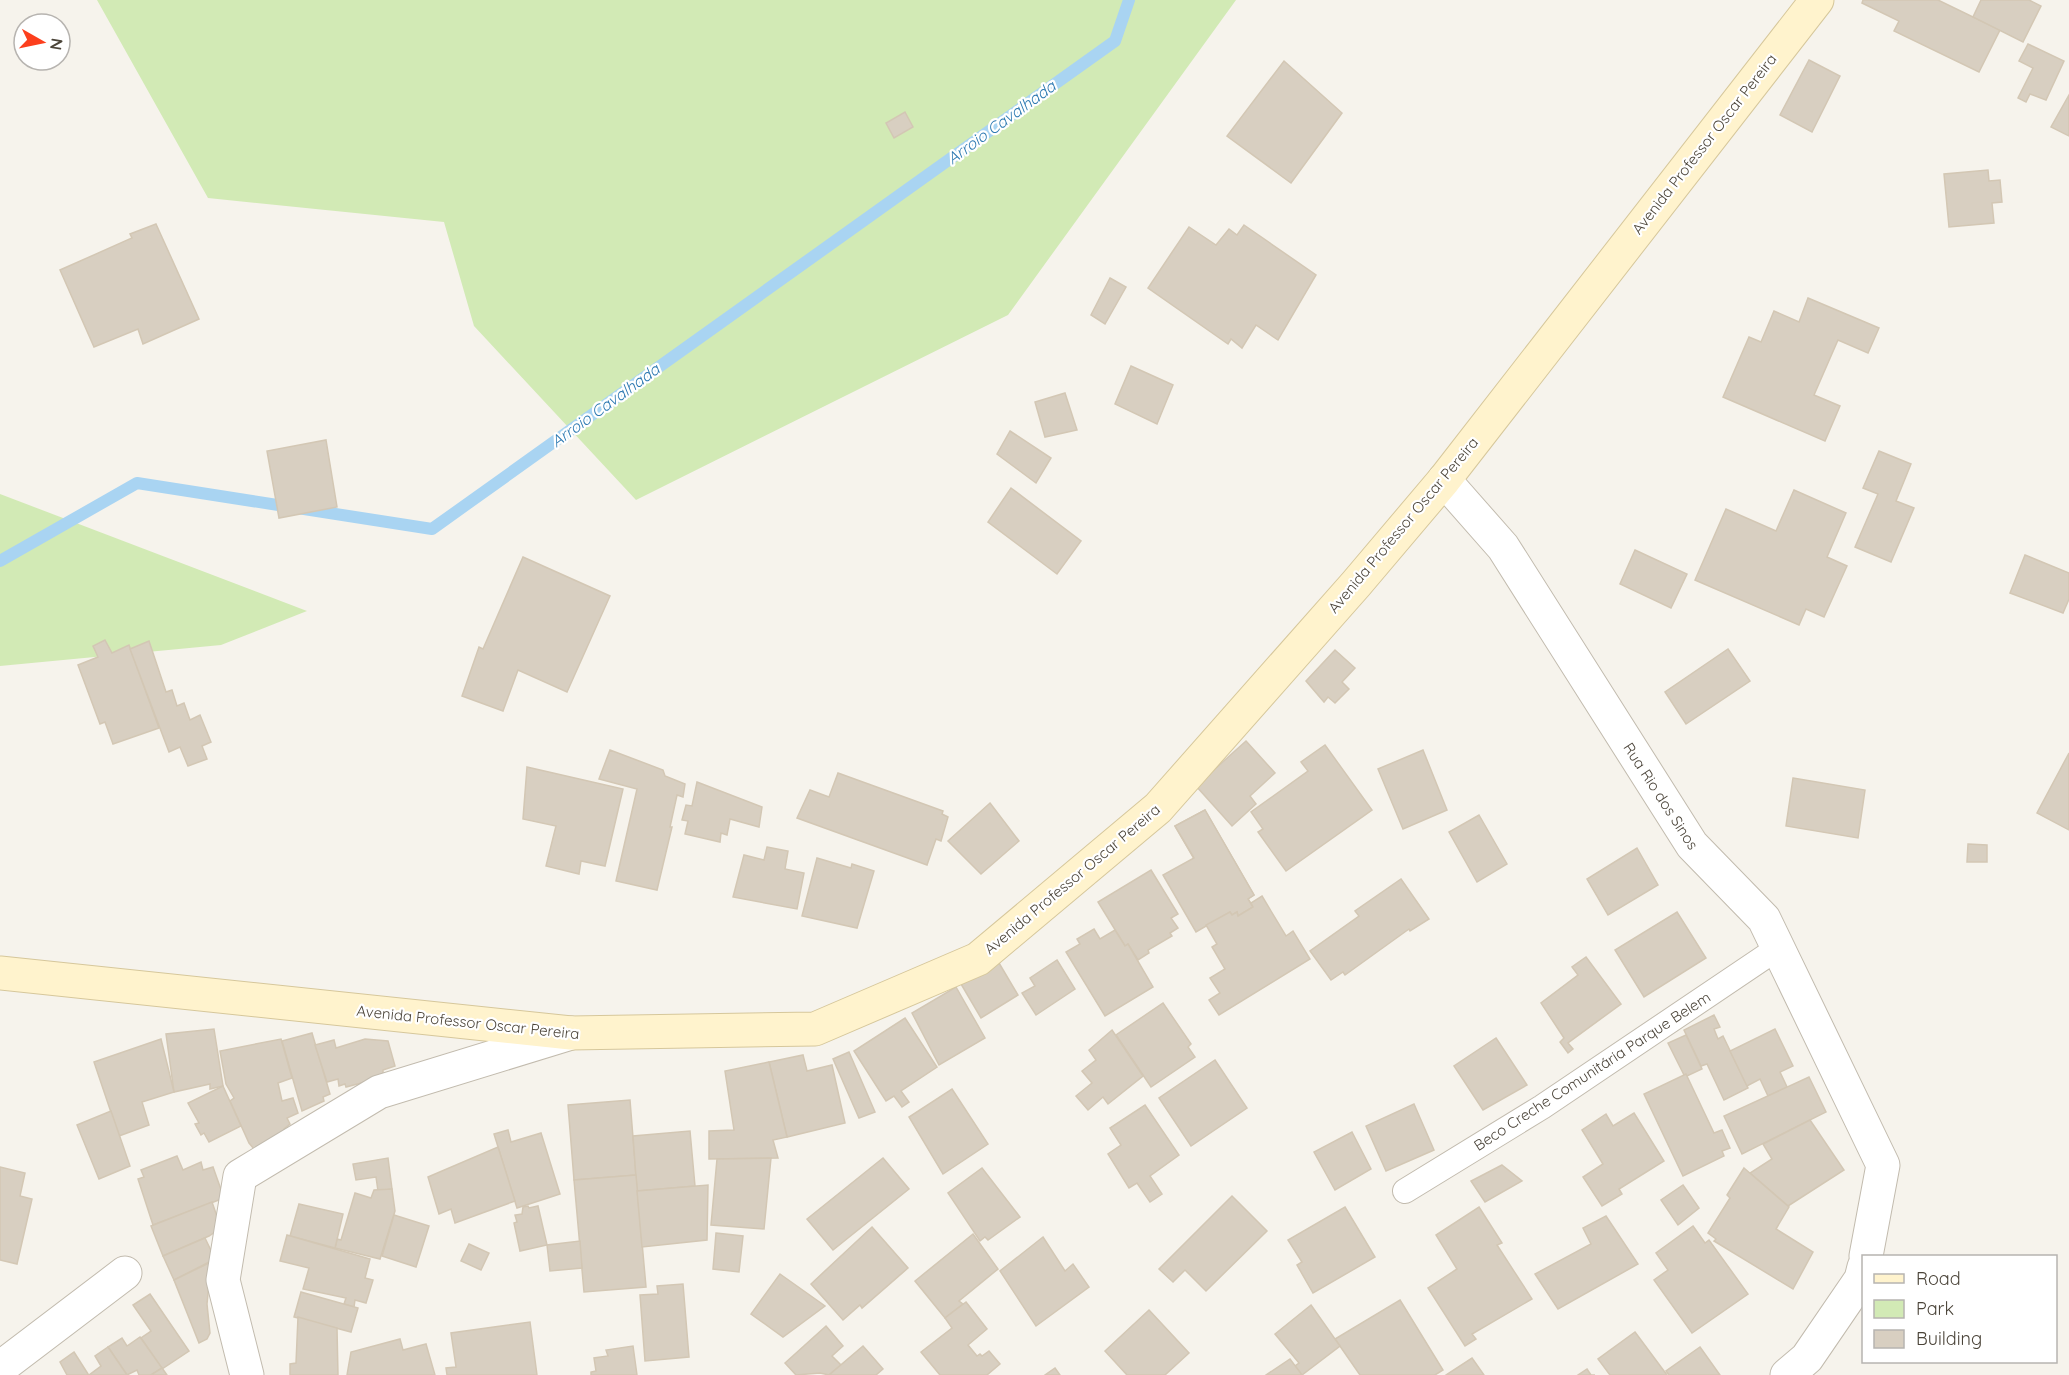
<svg xmlns="http://www.w3.org/2000/svg" width="2069" height="1375" font-family="Quicksand,sans-serif">
  <style>
    .green { fill: #d2eab5 }
    .lines { fill: none; stroke-linecap: round; stroke-linejoin: round }
    .stream { stroke: #a9d4f2; stroke-width: 12 }
    .building { fill: #d8cfc1; stroke: #d3c7b4; stroke-width: 1.5 }
    .service-casing { stroke: #c2bbae; stroke-width: 26 }
    .minor-casing { stroke: #c2bbae; stroke-width: 35 }
    .tertiary-casing { stroke: #c2bbae; stroke-width: 35 }
    .secondary-casing { stroke: #d6c79b; stroke-width: 35 }
    .service { stroke: #fff; stroke-width: 24 }
    .minor { stroke: #fff; stroke-width: 33 }
    .tertiary { stroke: #fff; stroke-width: 33 }
    .secondary { stroke: #fff3cd; stroke-width: 33 }
    .labels { text-anchor: middle; dominant-baseline: central; stroke-width: 4.5; stroke-linejoin: round; paint-order: stroke }
    .street-label { font-size: 15px; fill: #4b4439; stroke: #fff }
    .water-label { font-size: 16px; font-style: italic; fill: #2e7ab2; stroke: #fff }
  </style>
  <rect width="100%" height="100%" fill="#f6f3ec"/>
  <g class="green">
    <polygon points="97,0 1236,0 1008,315 636,500 474,326 444,222 208,198"/>
    <polygon points="0,494 307,611 221,645 0,666"/>
  </g>
  <g class="lines">
    <polyline class="stream" points="0,561 137,483 432,529 1115,41 1129,0"/>
  </g>
  <g class="building">
    <polygon points="1863,0 1938,0 2000,30 1979,72 1894,31 1899,21 1862,3"/>
    <polygon points="1981,0 2029,0 2041,6 2023,42 1973,17"/>
    <polygon points="2028,44 2064,61 2046,100 2030,94 2026,102 2018,98 2033,68 2019,61"/>
    <polygon points="1809,60 1840,76 1812,132 1780,115"/>
    <polygon points="1284,61 1342,113 1291,183 1227,136"/>
    <polygon points="2069,95 2069,136 2051,127"/>
    <polygon points="905,112 913,127 894,138 886,123"/>
    <polygon points="1988,170 1989,181 2000,180 2002,202 1992,203 1994,223 1949,227 1944,174"/>
    <polygon points="156,224 199,319 143,344 138,329 94,347 60,270 132,238 130,234"/>
    <polygon points="1244,225 1316,275 1278,340 1256,325 1242,348 1231,339 1228,344 1148,288 1189,227 1216,245 1229,229 1237,235"/>
    <polygon points="1110,278 1126,287 1105,324 1091,315"/>
    <polygon points="1808,298 1879,328 1868,353 1838,340 1814,395 1840,406 1825,441 1723,397 1749,337 1761,342 1774,311 1799,322"/>
    <polygon points="1131,366 1173,385 1157,424 1115,404"/>
    <polygon points="1065,393 1077,430 1045,437 1035,402"/>
    <polygon points="1010,431 1051,458 1036,483 997,454"/>
    <polygon points="326,440 337,507 279,518 267,451"/>
    <polygon points="1879,451 1911,464 1896,501 1914,508 1891,562 1855,547 1878,494 1863,488"/>
    <polygon points="1011,488 1081,541 1057,574 988,522"/>
    <polygon points="1794,490 1846,513 1827,557 1847,566 1824,617 1806,609 1799,625 1695,580 1726,509 1776,531"/>
    <polygon points="1635,550 1687,574 1671,608 1620,584"/>
    <polygon points="2025,555 2069,573 2069,599 2063,613 2010,593"/>
    <polygon points="523,557 610,596 567,692 518,670 503,711 462,696 479,647 483,649"/>
    <polygon points="105,640 112,653 129,645 159,728 113,744 105,722 100,724 78,665 98,657 93,646"/>
    <polygon points="149,641 166,692 172,690 177,706 184,703 190,720 200,715 211,742 202,746 207,759 188,766 180,747 169,752 130,649"/>
    <polygon points="1728,649 1750,681 1686,724 1665,692"/>
    <polygon points="1335,650 1355,668 1342,682 1349,689 1335,703 1328,697 1324,702 1306,681"/>
    <polygon points="1246,741 1275,773 1250,796 1256,804 1232,826 1196,786"/>
    <polygon points="1325,745 1372,810 1286,871 1258,832 1263,829 1251,812 1308,771 1301,762"/>
    <polygon points="610,750 663,770 665,776 685,784 683,797 677,795 670,827 672,827 657,890 616,881 637,789 599,779"/>
    <polygon points="1423,750 1447,810 1403,829 1378,769"/>
    <polygon points="2069,753 2069,830 2037,813"/>
    <polygon points="527,767 623,789 605,866 581,861 579,874 546,866 556,826 523,819"/>
    <polygon points="838,773 943,811 942,814 948,817 941,841 936,839 927,865 797,818 810,790 829,797"/>
    <polygon points="1793,778 1865,790 1858,838 1786,826"/>
    <polygon points="697,782 762,807 759,827 730,819 727,835 721,833 720,842 685,834 688,821 682,820 686,805 692,806"/>
    <polygon points="990,803 1019,841 981,874 948,841"/>
    <polygon points="1205,810 1254,895 1248,899 1253,907 1238,916 1237,912 1232,915 1230,912 1216,920 1204,899 1214,893 1175,826"/>
    <polygon points="1205,810 1254,895 1248,899 1253,907 1238,916 1237,912 1232,915 1230,912 1196,932 1163,875 1194,858 1175,826"/>
    <polygon points="1479,815 1507,864 1477,882 1449,832"/>
    <polygon points="1968,844 1987,845 1987,862 1967,862"/>
    <polygon points="767,847 788,851 785,869 804,873 797,909 733,897 744,855 764,860"/>
    <polygon points="1637,848 1658,885 1608,915 1587,879"/>
    <polygon points="817,858 851,868 852,864 874,871 857,928 802,916"/>
    <polygon points="1151,870 1178,914 1171,918 1178,928 1170,933 1172,936 1148,950 1149,953 1138,960 1128,944 1125,946 1098,902"/>
    <polygon points="1401,879 1429,919 1410,931 1409,929 1345,975 1343,972 1331,980 1310,951 1359,916 1355,911"/>
    <polygon points="1262,896 1286,936 1293,931 1310,959 1219,1015 1209,1000 1220,993 1210,978 1225,969 1212,947 1217,944 1206,925 1230,912 1232,915 1237,912 1238,916 1253,907 1251,903"/>
    <polygon points="1677,912 1706,958 1644,997 1615,950"/>
    <polygon points="1094,929 1100,939 1115,930 1125,946 1128,944 1153,987 1105,1016 1066,952 1080,944 1077,939"/>
    <polygon points="1586,957 1621,1004 1568,1043 1573,1049 1568,1053 1560,1042 1564,1038 1541,1003 1578,975 1572,967"/>
    <polygon points="1057,960 1075,989 1036,1015 1022,993 1035,986 1030,978"/>
    <polygon points="999,963 1018,995 981,1018 961,984"/>
    <polygon points="956,987 985,1038 939,1065 912,1013"/>
    <polygon points="1163,1003 1191,1044 1188,1047 1195,1057 1151,1087 1116,1035"/>
    <polygon points="1714,1015 1720,1027 1714,1029 1718,1039 1723,1036 1748,1088 1724,1100 1707,1064 1701,1066 1684,1030"/>
    <polygon points="905,1018 937,1067 901,1091 909,1102 902,1107 894,1096 886,1101 854,1051"/>
    <polygon points="214,1029 223,1086 210,1089 210,1084 174,1092 166,1034"/>
    <polygon points="1775,1029 1793,1066 1780,1072 1787,1087 1768,1096 1760,1079 1747,1086 1730,1051"/>
    <polygon points="1112,1030 1143,1076 1108,1104 1103,1097 1088,1110 1076,1096 1092,1083 1082,1071 1096,1060 1089,1050"/>
    <polygon points="312,1033 330,1094 323,1097 324,1101 302,1111 282,1041"/>
    <polygon points="1686,1035 1702,1069 1687,1076 1684,1075 1668,1043"/>
    <polygon points="1496,1038 1527,1085 1483,1110 1454,1066"/>
    <polygon points="161,1039 174,1092 142,1102 149,1125 119,1136 94,1062"/>
    <polygon points="281,1039 292,1078 278,1083 282,1101 293,1098 298,1113 287,1118 290,1124 284,1129 286,1134 259,1155 249,1143 230,1101 234,1098 226,1084 220,1051"/>
    <polygon points="365,1039 388,1041 395,1066 383,1070 383,1074 365,1082 346,1087 345,1084 339,1086 338,1079 327,1082 315,1045 334,1040 336,1048"/>
    <polygon points="849,1052 875,1112 859,1118 833,1059"/>
    <polygon points="803,1055 807,1071 832,1065 845,1123 787,1137 769,1062"/>
    <polygon points="1215,1060 1247,1108 1191,1146 1159,1098"/>
    <polygon points="769,1062 787,1137 773,1140 778,1158 709,1159 709,1131 734,1130 725,1071"/>
    <polygon points="1686,1074 1714,1133 1722,1130 1730,1148 1722,1151 1724,1156 1683,1176 1644,1094"/>
    <polygon points="1809,1077 1826,1112 1742,1154 1724,1116"/>
    <polygon points="223,1086 241,1126 209,1142 204,1133 201,1135 195,1124 199,1123 188,1103"/>
    <polygon points="952,1089 988,1144 943,1174 909,1117"/>
    <polygon points="630,1100 636,1175 574,1180 568,1105"/>
    <polygon points="1414,1104 1434,1150 1386,1171 1366,1126"/>
    <polygon points="1145,1105 1179,1155 1150,1176 1162,1194 1150,1202 1137,1183 1129,1188 1108,1154 1121,1145 1110,1128"/>
    <polygon points="111,1111 130,1166 99,1179 77,1125"/>
    <polygon points="1634,1113 1664,1161 1619,1189 1622,1194 1602,1206 1583,1177 1603,1164 1582,1130 1606,1114 1613,1126"/>
    <polygon points="1810,1120 1844,1170 1788,1206 1750,1173 1772,1159 1763,1144"/>
    <polygon points="508,1130 511,1142 541,1133 560,1194 517,1208 494,1134"/>
    <polygon points="690,1131 695,1186 637,1191 633,1136"/>
    <polygon points="1352,1132 1371,1169 1335,1190 1314,1152"/>
    <polygon points="498,1147 515,1201 455,1223 451,1209 439,1214 428,1177"/>
    <polygon points="177,1156 183,1170 201,1162 203,1170 213,1167 224,1198 153,1225 138,1179 144,1177 141,1170"/>
    <polygon points="388,1158 392,1189 378,1191 376,1177 356,1180 353,1164"/>
    <polygon points="771,1158 764,1229 711,1225 717,1159"/>
    <polygon points="883,1158 909,1189 833,1250 807,1219"/>
    <polygon points="1502,1165 1522,1181 1485,1202 1471,1181"/>
    <polygon points="0,1167 25,1173 20,1196 32,1199 17,1264 0,1260"/>
    <polygon points="982,1168 1020,1217 988,1240 985,1237 980,1241 948,1193"/>
    <polygon points="1744,1168 1789,1207 1776,1229 1813,1252 1793,1289 1714,1241 1716,1239 1708,1233 1730,1198 1727,1195"/>
    <polygon points="636,1175 646,1287 584,1292 574,1180"/>
    <polygon points="708,1185 707,1240 642,1247 637,1191"/>
    <polygon points="1683,1185 1699,1208 1678,1225 1661,1200"/>
    <polygon points="392,1189 395,1211 380,1259 335,1248 337,1239 341,1240 355,1193 371,1198 374,1190"/>
    <polygon points="1232,1196 1267,1231 1206,1291 1185,1270 1173,1282 1159,1269"/>
    <polygon points="212,1202 221,1228 209,1236 163,1256 151,1226"/>
    <polygon points="299,1204 343,1214 335,1248 290,1236"/>
    <polygon points="528,1206 529,1208 538,1206 547,1245 520,1251 514,1223 517,1222 515,1215 522,1214 523,1207"/>
    <polygon points="1345,1207 1375,1257 1313,1293 1297,1265 1302,1262 1288,1240"/>
    <polygon points="1479,1207 1502,1243 1497,1245 1532,1299 1472,1334 1476,1339 1465,1346 1428,1288 1457,1269 1436,1235"/>
    <polygon points="394,1215 429,1226 416,1267 382,1256"/>
    <polygon points="1606,1216 1638,1264 1558,1309 1535,1274 1591,1244 1583,1228"/>
    <polygon points="1693,1226 1705,1243 1709,1240 1748,1294 1692,1333 1654,1280 1668,1270 1656,1253"/>
    <polygon points="872,1227 908,1268 862,1308 860,1305 843,1320 811,1284"/>
    <polygon points="716,1233 743,1236 739,1272 713,1269"/>
    <polygon points="973,1234 998,1269 959,1301 963,1304 945,1318 915,1281"/>
    <polygon points="287,1235 370,1259 365,1278 373,1280 366,1303 355,1300 354,1307 344,1304 346,1298 303,1289 309,1268 280,1261"/>
    <polygon points="1043,1237 1065,1271 1073,1264 1089,1287 1036,1326 1000,1271"/>
    <polygon points="205,1238 215,1259 174,1280 163,1256"/>
    <polygon points="580,1241 582,1268 550,1271 547,1245"/>
    <polygon points="469,1244 489,1253 481,1270 461,1261"/>
    <polygon points="211,1262 207,1304 210,1333 207,1339 199,1343 174,1280"/>
    <polygon points="780,1274 825,1306 783,1337 751,1314"/>
    <polygon points="683,1284 689,1357 645,1361 640,1295 658,1294 657,1286"/>
    <polygon points="301,1292 358,1308 351,1332 294,1317"/>
    <polygon points="150,1294 189,1351 162,1369 141,1338 151,1331 133,1305"/>
    <polygon points="1400,1300 1443,1370 1435,1375 1360,1375 1335,1339"/>
    <polygon points="966,1302 987,1329 968,1345 977,1356 980,1354 982,1356 989,1351 1000,1364 987,1375 940,1375 921,1352 952,1328 945,1318"/>
    <polygon points="1311,1305 1340,1346 1302,1375 1295,1366 1299,1363 1275,1334"/>
    <polygon points="1149,1310 1189,1353 1165,1375 1127,1375 1105,1351"/>
    <polygon points="298,1317 337,1328 338,1375 290,1375 290,1364 296,1363"/>
    <polygon points="530,1322 537,1375 447,1375 446,1368 456,1367 451,1333"/>
    <polygon points="826,1326 843,1346 832,1356 841,1365 829,1375 820,1373 796,1375 785,1363"/>
    <polygon points="1635,1332 1667,1375 1610,1375 1598,1359"/>
    <polygon points="140,1337 162,1368 151,1375 139,1375 137,1370 127,1375 108,1347 122,1338 127,1346"/>
    <polygon points="400,1339 403,1350 426,1344 435,1375 347,1375 351,1352"/>
    <polygon points="633,1346 637,1375 591,1375 591,1372 596,1371 594,1358 608,1356 606,1350"/>
    <polygon points="863,1346 883,1369 876,1375 829,1375"/>
    <polygon points="108,1347 127,1375 89,1375 101,1366 95,1356"/>
    <polygon points="1700,1347 1720,1375 1669,1375 1666,1371"/>
    <polygon points="74,1352 88,1374 89,1375 67,1375 60,1362"/>
    <polygon points="1472,1358 1484,1375 1446,1375"/>
    <polygon points="1290,1359 1302,1375 1266,1375"/>
    <polygon points="162,1368 167,1375 151,1375"/>
    <polygon points="1055,1368 1060,1375 1045,1375"/>
    <polygon points="1587,1369 1591,1375 1595,1375 1578,1375"/>
  </g>
  <g class="lines">
    <defs>
      <polyline id="service" points="1405,1191 1542,1107 1778,948"/>
      <g id="minor">
        <polyline points="1444,480 1503,547 1692,845 1764,919 1883,1165 1866,1256"/>
        <polyline points="0,1368 125,1273"/>
        <polyline points="1787,1375 1807,1358 1861,1279 1864,1267"/>
      </g>
      <polyline id="tertiary" points="247,1375 223,1280 240,1176 379,1092 571,1033"/>
      <polyline id="secondary" points="0,973 571,1033 815,1029 978,959 1158,808 1356,584 1444,480 1817,0"/>
    </defs>
    <use href="#service" class="service-casing"/>
    <use href="#minor" class="minor-casing"/>
    <use href="#tertiary" class="tertiary-casing"/>
    <use href="#secondary" class="secondary-casing"/>
    <use href="#service" class="service"/>
    <use href="#minor" class="minor"/>
    <use href="#tertiary" class="tertiary"/>
    <use href="#secondary" class="secondary"/>
  </g>
  <g class="labels">
    <g class="street-label">
      <text transform="translate(1704 144) rotate(-52)">Avenida Professor Oscar Pereira</text>
      <text transform="translate(1403 525) rotate(-50)">Avenida Professor Oscar Pereira</text>
      <text transform="translate(1661 796) rotate(57)">Rua Rio dos Sinos</text>
      <text transform="translate(1072 879) rotate(-40)">Avenida Professor Oscar Pereira</text>
      <text transform="translate(468 1022) rotate(6)">Avenida Professor Oscar Pereira</text>
      <text transform="translate(1592 1071) rotate(-33)">Beco Creche Comunitária Parque Belem</text>
    </g>
    <g class="water-label">
      <text transform="translate(1001 122) rotate(-36)">Arroio Cavalhada</text>
      <text transform="translate(605 405) rotate(-36)">Arroio Cavalhada</text>
    </g>
  </g>
  <rect x="1862" y="1255" width="195" height="108" fill="#ffffff" stroke="#b7b4b0" stroke-width="1.5"/>
  <rect x="1874" y="1274" width="30" height="9" fill="#fff3cd" stroke="#b7b4b0" stroke-width="1.5"/>
  <text x="1916" y="1285" font-size="18" fill="#4b4439">Road</text>
  <rect x="1874" y="1300" width="30" height="18" fill="#d2eab5" stroke="#b7b4b0" stroke-width="1.5"/>
  <text x="1916" y="1315" font-size="18" fill="#4b4439">Park</text>
  <rect x="1874" y="1330" width="30" height="18" fill="#d8cfc1" stroke="#b7b4b0" stroke-width="1.5"/>
  <text x="1916" y="1345" font-size="18" fill="#4b4439">Building</text>
  <g transform="translate(42 42) rotate(99)"><circle r="28" fill="#ffffff" stroke="#b7b4b0" stroke-width="1.5"/>
  <path d="M0-4.5L10 22L0 15L-10 22Z" fill="#fc3f1d"/>
  <text y="-9" font-size="16" font-weight="bold" text-anchor="middle" fill="#4b4439">N</text>
  </g>
</svg>
